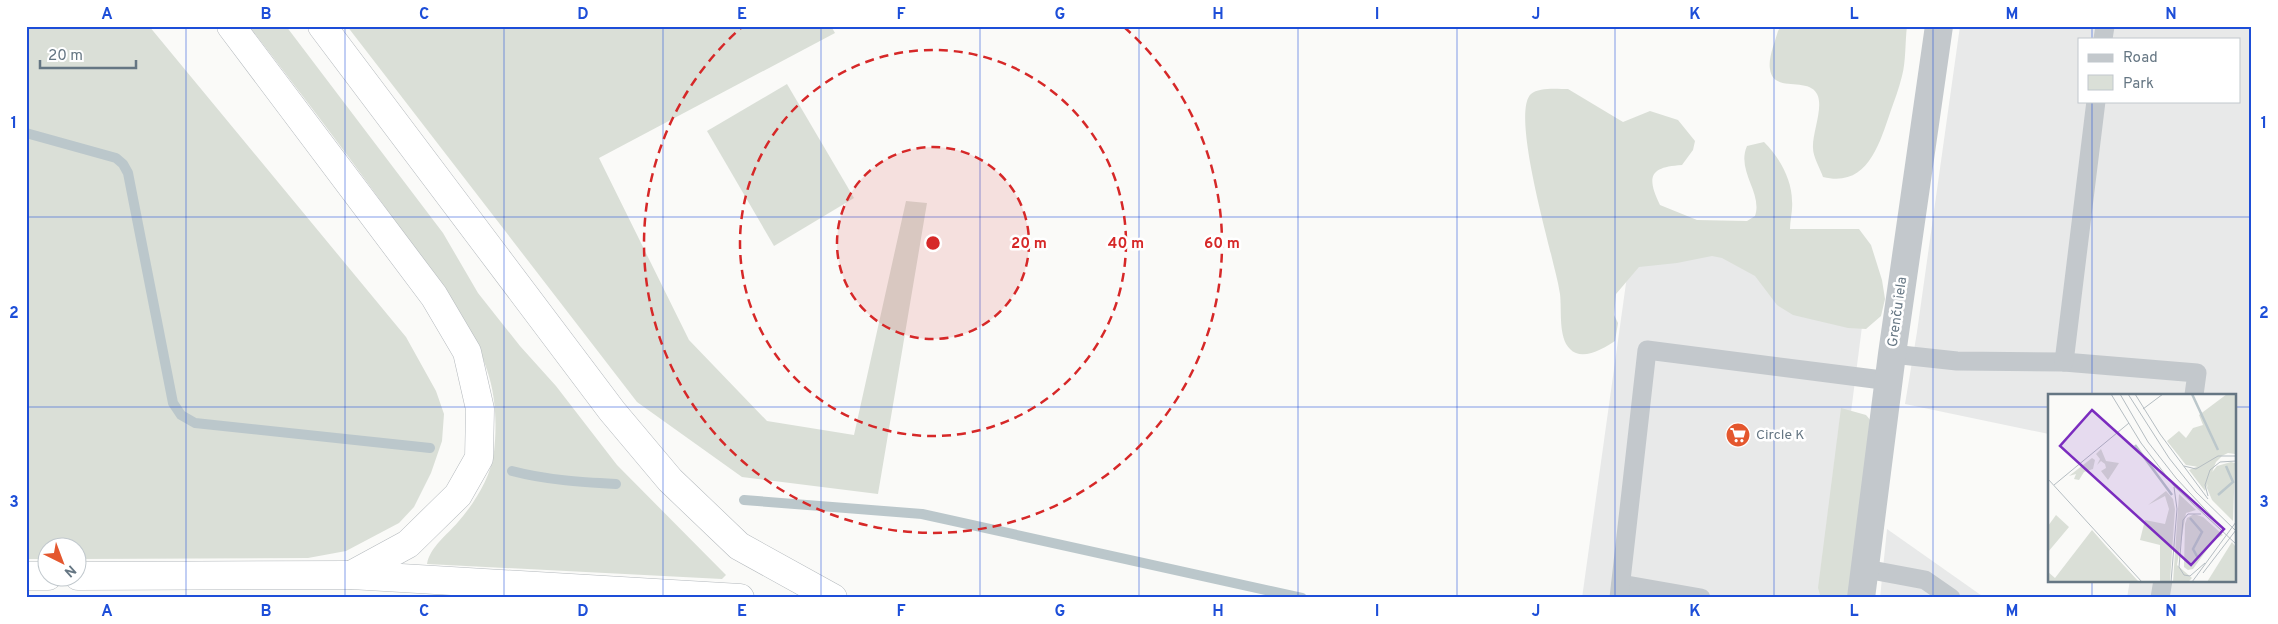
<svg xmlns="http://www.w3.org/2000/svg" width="2278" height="624" font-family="Overpass,sans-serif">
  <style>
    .built { fill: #e8e9e9; fill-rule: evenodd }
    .green { fill: #dadfd7 }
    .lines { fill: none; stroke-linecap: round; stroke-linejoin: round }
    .stream { stroke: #bbc7cb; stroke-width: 10 }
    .trunk-casing { stroke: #b4b9bd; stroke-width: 29 }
    .service { stroke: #c3c8cc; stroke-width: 19 }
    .minor { stroke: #c3c8cc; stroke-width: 28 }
    .trunk { stroke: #fff; stroke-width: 28 }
    .grid { fill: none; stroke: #1d4ed8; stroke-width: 1; stroke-opacity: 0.55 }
    .ring { fill: none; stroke: #d62828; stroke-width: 2.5; stroke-dasharray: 9 6 }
    .labels { text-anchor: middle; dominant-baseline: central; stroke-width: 5; stroke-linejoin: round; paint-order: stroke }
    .street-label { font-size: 14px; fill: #657683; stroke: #fff }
    .poi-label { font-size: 14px; fill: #657683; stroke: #fff; text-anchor: start }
    .inset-river { fill: none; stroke: #bbc7cb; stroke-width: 2.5 }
    .inset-road { fill: none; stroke: #b5bdc2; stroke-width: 1 }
    .view { fill: #7b2cbf; fill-opacity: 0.15; stroke: #7b2cbf; stroke-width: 2.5 }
    .inset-edge { fill: none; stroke: #657683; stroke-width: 2.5 }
    .centre { fill: #d62828; stroke: #fff; stroke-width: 2.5 }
    .ring-label { font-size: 15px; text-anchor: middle; font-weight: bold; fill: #d62828; stroke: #fff; stroke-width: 5; stroke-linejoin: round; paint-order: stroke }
    .neatline { fill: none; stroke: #1d4ed8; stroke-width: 2 }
    .grid-label { font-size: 16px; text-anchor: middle; font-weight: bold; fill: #1d4ed8 }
  </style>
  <rect width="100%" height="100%" fill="#fafaf8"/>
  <g class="built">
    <path d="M1960,26H2252V598H2127L2130,580H2234V395H2049V434L1905,404L1917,332ZM2079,39H2239V101H2079Z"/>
    <polygon points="1634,226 1871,257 1827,598 1582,598"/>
    <polygon points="1887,529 1985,598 1880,598"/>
  </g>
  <g class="green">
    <polygon points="26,26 149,26 406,337 436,391 444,414 442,441 431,473 414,507 399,523 346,551 308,558 78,559 78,546 48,546 47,559 26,559"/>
    <path d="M249,26H286L443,233L478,293L520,346L556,386L617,465L726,575L722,579L427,564C430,547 447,535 458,522C474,504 491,477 494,452C497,425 496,396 487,370C471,319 436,277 405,235C355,164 302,95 249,26Z"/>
    <polygon points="347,26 831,26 835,33 599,158 689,340 767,421 854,435 906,201 927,203 878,494 742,477 637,402"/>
    <path d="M1781,26H1907C1905,42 1906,61 1902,76C1899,89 1894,101 1890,113C1879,145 1867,188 1823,177C1820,168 1813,157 1813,148C1812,133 1824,107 1817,94C1808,76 1773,94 1770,69C1768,58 1775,42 1778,31Z"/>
    <polygon points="787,84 854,198 774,246 707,131"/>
    <path d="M1568,89L1623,122L1650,111L1678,120L1695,141L1693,150L1682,165C1650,167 1646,176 1660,205L1697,220L1747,221L1755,216C1763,193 1736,171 1747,146L1764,142C1779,157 1792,179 1792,201C1793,210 1790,220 1790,229H1859L1871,245L1882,280L1885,299L1881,316L1866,329L1848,328L1793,315L1777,305L1755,276L1722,258L1712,256L1677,263L1639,267L1616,294L1614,315L1618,323L1615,341C1604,348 1582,362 1570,349C1558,337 1562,311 1560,294C1558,281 1554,267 1551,254C1545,228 1512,111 1531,94C1539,87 1557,89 1568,89Z"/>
    <polygon points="1841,408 1866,415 1871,421 1848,598 1821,598 1818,588"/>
  </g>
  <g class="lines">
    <g class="stream">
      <polyline points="26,133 116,158 123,164 128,173 173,403 181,415 195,423 430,448"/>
      <path d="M512,471C546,480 581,482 616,484"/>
      <polyline points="744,500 922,514 1302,598"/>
    </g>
    <defs>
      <g id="trunk">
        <polyline points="231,26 434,296 467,352 480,409 479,458 458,495 408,544 351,575"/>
        <polyline points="322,26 612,411 670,480 739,546 833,598"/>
        <polyline points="26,576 48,576"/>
        <polyline points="78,576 351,575 740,598"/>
      </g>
    </defs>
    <use href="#trunk" class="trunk-casing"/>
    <g class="service">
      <polyline points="2103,39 2105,26"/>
      <polyline points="1892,354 1957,361 2064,362 2197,373 2194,395"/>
      <polyline points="2064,362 2096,101"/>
      <polyline points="1866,569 1925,580 1951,598"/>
      <polyline points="1621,584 1701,598"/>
      <polyline points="1619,598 1647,350 1890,381"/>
      <polyline points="2160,598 2163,580"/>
    </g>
    <polyline class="minor" points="1861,598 1892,354 1939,26"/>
    <use href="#trunk" class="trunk"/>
  </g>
  <path class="grid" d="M186,26V598M345,26V598M504,26V598M663,26V598M821,26V598M980,26V598M1139,26V598M1298,26V598M1457,26V598M1615,26V598M1774,26V598M1933,26V598M2092,26V39M2092,101V395M26,217H2252M26,407H2049M2234,407H2252M2092,580V598"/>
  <circle cx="933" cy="243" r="96" fill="#d62828" fill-opacity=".12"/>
  <g class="ring">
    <circle cx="933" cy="243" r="96"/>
    <circle cx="933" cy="243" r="193"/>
    <path d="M1124 27A289 289 0 1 1 742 27"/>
  </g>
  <defs>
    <symbol id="supermarket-disc" viewBox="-11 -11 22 22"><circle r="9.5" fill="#e4572e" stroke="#fff"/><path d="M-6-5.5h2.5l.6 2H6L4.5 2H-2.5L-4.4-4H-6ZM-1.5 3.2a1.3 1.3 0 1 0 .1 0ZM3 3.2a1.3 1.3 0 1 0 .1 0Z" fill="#fff"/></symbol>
  </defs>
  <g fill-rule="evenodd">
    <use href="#supermarket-disc" x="1724" y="421" width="28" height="28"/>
  </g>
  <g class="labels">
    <g class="street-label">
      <text transform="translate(1898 312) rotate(-82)">Grenču iela</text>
    </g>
    <g class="poi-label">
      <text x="1756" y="435">Circle K</text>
    </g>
  </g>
  <g transform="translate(2048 394)">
    <rect width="188" height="188" fill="#fafaf8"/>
    <path d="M179,0H187V60L180,59L151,73L138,71L119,47L131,37L138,44L145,34L155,31L151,21ZM53,55L58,67L71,69L60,86L53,77L58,74L57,70L53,67L49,71L52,65L48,60ZM174,62L168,68L157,97L141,76ZM44,64L47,66L45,75L36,78L31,86L26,85L28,80L21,82ZM183,68L187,69L185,127L164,106L159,94L161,82L169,72ZM118,97L125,105L127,115L122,187H112V151L92,146L97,126L117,130L121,115L117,102L100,111ZM131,100L148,116L138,119L129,171L144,184L141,187L125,188ZM146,120L155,123L175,141L166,146L145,175L140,176L136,173L137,130L139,124ZM8,121L21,133L0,158V132ZM44,136L58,152L90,187H0V178L7,184ZM184,148L187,152V187L159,188Z" fill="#dadfd7"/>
    <path class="inset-river" d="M144,0L170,56M87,51L124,101M170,101L185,88L178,72M142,124L154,138L145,155L150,164"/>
    <path class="inset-road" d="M63,0L93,49L126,92L188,150M72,0L100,48L128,84L169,128M80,0L121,64L148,98L188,137M87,0L112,40L160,105M95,15L115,0M136,72L148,75L170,62H188M0,85L94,188M6,91L81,29M160,102L157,91L162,76L172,68L188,67M153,120H140L135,126L131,173L136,181L142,182L157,169M155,179L188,136M123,188L129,115L126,93M144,188L188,128"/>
    <path class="view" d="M44,16L176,135L143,171L12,52Z"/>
    <rect width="188" height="188" class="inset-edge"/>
  </g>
  <circle cx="933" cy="243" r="8" class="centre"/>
  <g class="ring-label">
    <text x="1029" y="248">20 m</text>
    <text x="1126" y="248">40 m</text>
    <text x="1222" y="248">60 m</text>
  </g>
  <rect width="2278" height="624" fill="none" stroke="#ffffff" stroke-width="55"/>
  <rect x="2078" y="38" width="162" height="65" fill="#ffffff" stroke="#c1c8cd"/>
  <rect x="2088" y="54" width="25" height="8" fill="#c3c8cc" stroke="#c1c8cd"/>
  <text x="2123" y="62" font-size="15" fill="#657683">Road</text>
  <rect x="2088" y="75" width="25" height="15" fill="#dadfd7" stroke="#c1c8cd"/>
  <text x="2123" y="88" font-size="15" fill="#657683">Park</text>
  <g transform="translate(62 562) rotate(138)"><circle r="24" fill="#ffffff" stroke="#c1c8cd"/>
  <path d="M0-4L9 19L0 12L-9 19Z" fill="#e4572e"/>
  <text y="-8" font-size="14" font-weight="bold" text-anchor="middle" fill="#657683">N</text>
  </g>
  <path d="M40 60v8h96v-8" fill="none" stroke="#657683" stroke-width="2.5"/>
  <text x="48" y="60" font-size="15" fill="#657683" stroke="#ffffff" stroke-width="4" paint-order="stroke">20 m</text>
  <rect x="28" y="28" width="2222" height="568" class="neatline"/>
  <g class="grid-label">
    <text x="107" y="19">A</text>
    <text x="266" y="19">B</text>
    <text x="424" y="19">C</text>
    <text x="583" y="19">D</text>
    <text x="742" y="19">E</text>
    <text x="901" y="19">F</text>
    <text x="1060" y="19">G</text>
    <text x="1218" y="19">H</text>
    <text x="1377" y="19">I</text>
    <text x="1536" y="19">J</text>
    <text x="1695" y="19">K</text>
    <text x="1854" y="19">L</text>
    <text x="2012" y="19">M</text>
    <text x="2171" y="19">N</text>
    <text x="14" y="128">1</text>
    <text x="2264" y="128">1</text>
    <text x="14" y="318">2</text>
    <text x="2264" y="318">2</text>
    <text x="14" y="507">3</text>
    <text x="2264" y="507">3</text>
    <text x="107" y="616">A</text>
    <text x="266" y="616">B</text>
    <text x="424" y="616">C</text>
    <text x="583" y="616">D</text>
    <text x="742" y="616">E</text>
    <text x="901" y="616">F</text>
    <text x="1060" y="616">G</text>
    <text x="1218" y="616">H</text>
    <text x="1377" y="616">I</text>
    <text x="1536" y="616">J</text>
    <text x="1695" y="616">K</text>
    <text x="1854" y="616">L</text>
    <text x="2012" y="616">M</text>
    <text x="2171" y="616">N</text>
  </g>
</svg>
